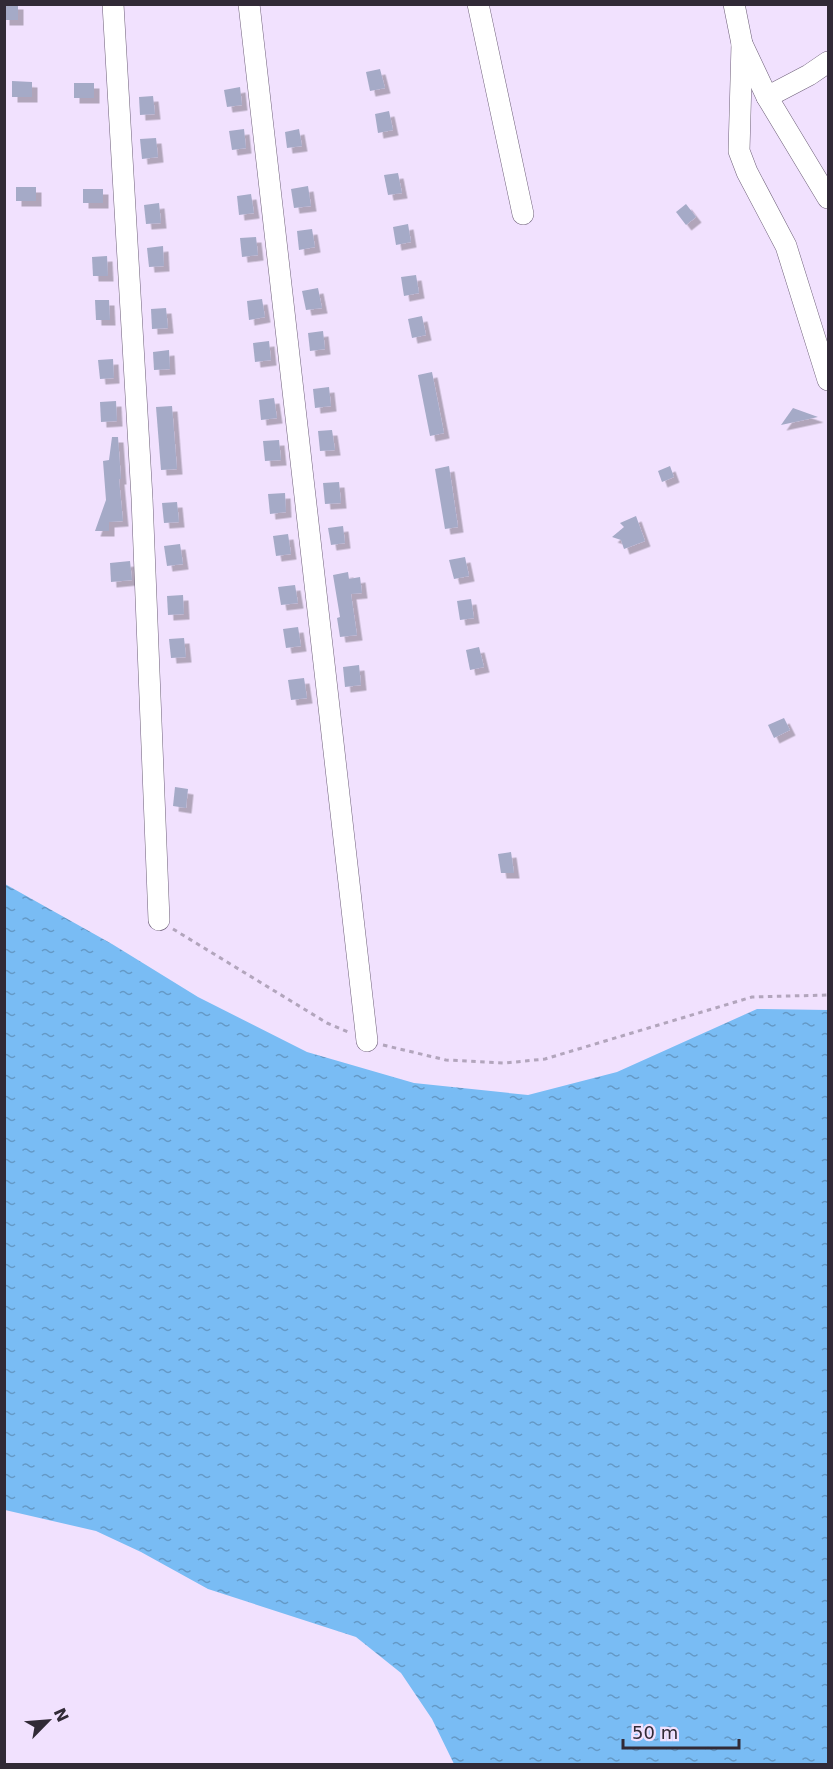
<svg xmlns="http://www.w3.org/2000/svg" width="833" height="1769" font-family="'DejaVu Sans',sans-serif">
  <style>
    .water { fill: url(#water-ripples) }
    .building { fill: #a5aac7; filter: url(#shadow) }
    .lines { fill: none; stroke-linecap: round; stroke-linejoin: round }
    .minor-casing { stroke: #6e6079; stroke-width: 22 }
    .path { stroke: #b2a5bc; stroke-width: 3; stroke-dasharray: 4.5 4.5; stroke-linecap: butt }
    .minor { stroke: #fff; stroke-width: 21 }
  </style>
  <defs>
    <pattern id="water-ripples" width="26" height="14" patternUnits="userSpaceOnUse" patternTransform="scale(1.5)"><rect width="26" height="14" fill="#79bcf4"/><path d="M2 4q2-2 4 0t4 0M15 11q2-2 4 0t4 0" fill="none" stroke="#6499c6"/></pattern>
    <filter id="shadow"><feDropShadow dx="5.5" dy="5.5" stdDeviation="0" flood-color="#0004"/></filter>
  </defs>
  <rect width="100%" height="100%" fill="#f1e1fe"/>
  <polygon class="water" points="5,884 112,944 198,997 307,1052 414,1083 528,1095 617,1072 757,1009 828,1010 828,1764 454,1764 432,1719 401,1673 356,1637 208,1589 141,1552 96,1531 5,1510"/>
  <g class="building">
    <rect x="4" y="4" width="14" height="16"/>
    <polygon points="380,69 385,88 370,91 366,72"/>
    <polygon points="12,81 32,82 32,97 12,97"/>
    <rect x="74" y="83" width="20" height="15"/>
    <polygon points="240,87 242,105 227,107 224,90"/>
    <polygon points="153,96 155,114 140,115 139,97"/>
    <polygon points="389,111 393,130 378,133 375,114"/>
    <polygon points="244,129 246,148 232,150 229,131"/>
    <polygon points="299,129 302,146 287,148 285,132"/>
    <polygon points="156,138 158,157 142,159 140,139"/>
    <polygon points="398,173 402,193 388,195 384,175"/>
    <polygon points="308,186 311,206 294,208 291,189"/>
    <rect x="16" y="187" width="20" height="14"/>
    <rect x="83" y="189" width="20" height="14"/>
    <polygon points="251,194 254,213 239,215 237,196"/>
    <polygon points="159,203 161,223 146,224 144,205"/>
    <polygon points="686,204 696,217 686,225 676,212"/>
    <polygon points="408,224 411,242 396,245 393,227"/>
    <polygon points="312,229 315,247 299,250 297,231"/>
    <polygon points="256,237 258,255 242,257 240,238"/>
    <polygon points="163,246 164,266 149,267 147,248"/>
    <polygon points="107,256 108,276 93,276 92,257"/>
    <polygon points="416,275 419,293 404,296 401,277"/>
    <polygon points="318,288 322,308 306,310 302,291"/>
    <polygon points="262,299 265,317 249,320 247,301"/>
    <polygon points="95,300 109,300 110,320 96,320"/>
    <polygon points="166,308 168,328 152,329 151,309"/>
    <polygon points="422,316 426,335 412,338 408,319"/>
    <polygon points="323,331 325,349 310,351 308,333"/>
    <polygon points="269,341 271,360 255,362 253,343"/>
    <polygon points="169,350 170,369 154,370 153,352"/>
    <polygon points="113,359 114,378 100,379 98,360"/>
    <polygon points="432,372 444,433 430,436 418,375"/>
    <polygon points="329,387 331,406 315,408 313,389"/>
    <polygon points="274,398 277,418 261,420 259,400"/>
    <polygon points="116,401 117,421 101,422 100,402"/>
    <polygon points="172,406 177,469 161,470 156,407"/>
    <polygon points="793,408 818,417 781,425"/>
    <polygon points="332,430 335,450 320,451 318,431"/>
    <polygon points="112,437 118,437 121,479 119,479 123,521 109,522 109,531 95,531 106,500 103,461 109,460"/>
    <polygon points="279,440 281,460 265,461 263,441"/>
    <polygon points="449,466 458,527 445,529 435,469"/>
    <polygon points="670,466 674,477 662,482 658,471"/>
    <polygon points="339,482 341,503 325,504 323,483"/>
    <polygon points="285,493 286,512 270,514 268,494"/>
    <polygon points="177,502 179,522 164,523 162,503"/>
    <polygon points="636,516 645,541 624,549 621,540 612,537 624,527 620,523"/>
    <polygon points="343,526 345,543 331,545 328,528"/>
    <polygon points="288,534 291,554 276,556 273,536"/>
    <polygon points="180,544 183,564 167,566 164,546"/>
    <polygon points="465,557 469,576 454,579 449,560"/>
    <polygon points="130,561 132,580 111,582 110,563"/>
    <polygon points="348,572 349,579 360,577 362,593 351,594 357,635 340,637 337,618 340,617 333,575"/>
    <polygon points="295,585 298,603 281,605 278,587"/>
    <polygon points="183,595 184,614 168,615 167,596"/>
    <polygon points="471,599 474,618 460,620 457,601"/>
    <polygon points="298,627 301,646 286,648 283,629"/>
    <polygon points="184,638 186,657 171,658 169,639"/>
    <polygon points="479,647 484,667 470,670 466,650"/>
    <polygon points="359,665 361,685 345,687 343,667"/>
    <polygon points="304,678 307,698 291,700 288,680"/>
    <polygon points="784,718 790,730 774,738 768,725"/>
    <polygon points="175,787 188,789 186,808 173,806"/>
    <polygon points="511,852 514,873 501,873 498,854"/>
  </g>
  <g class="lines">
    <defs>
      <g id="minor">
        <polyline points="113,4 142,498 159,920"/>
        <polyline points="249,4 367,1041"/>
        <polyline points="478,4 523,214"/>
        <polyline points="734,4 742,44 767,97 828,198"/>
        <polyline points="742,44 739,151 747,172 786,246 828,380"/>
        <polyline points="767,97 809,75 828,62"/>
      </g>
    </defs>
    <use href="#minor" class="minor-casing"/>
    <g class="path">
      <polyline points="173,929 327,1023 348,1032"/>
      <polyline points="383,1045 446,1060 505,1063 545,1059 752,997 828,995"/>
    </g>
    <use href="#minor" class="minor"/>
  </g>
  <rect width="833" height="1769" fill="none" stroke="#312a36" stroke-width="12"/>
  <g transform="translate(48 1721) rotate(65)" stroke="#f1e1fe" stroke-width="4.5" paint-order="stroke">
  <path d="M0-4.5L10 22L0 15L-10 22Z" fill="#312a36"/>
  <text y="-9" font-size="16" font-weight="bold" text-anchor="middle" fill="#312a36">N</text>
  </g>
  <path d="M623 1739v9h116v-9" fill="none" stroke="#312a36" stroke-width="3"/>
  <text x="632" y="1739" font-size="18" fill="#312a36" stroke="#f1e1fe" stroke-width="4.5" paint-order="stroke">50 m</text>
</svg>
